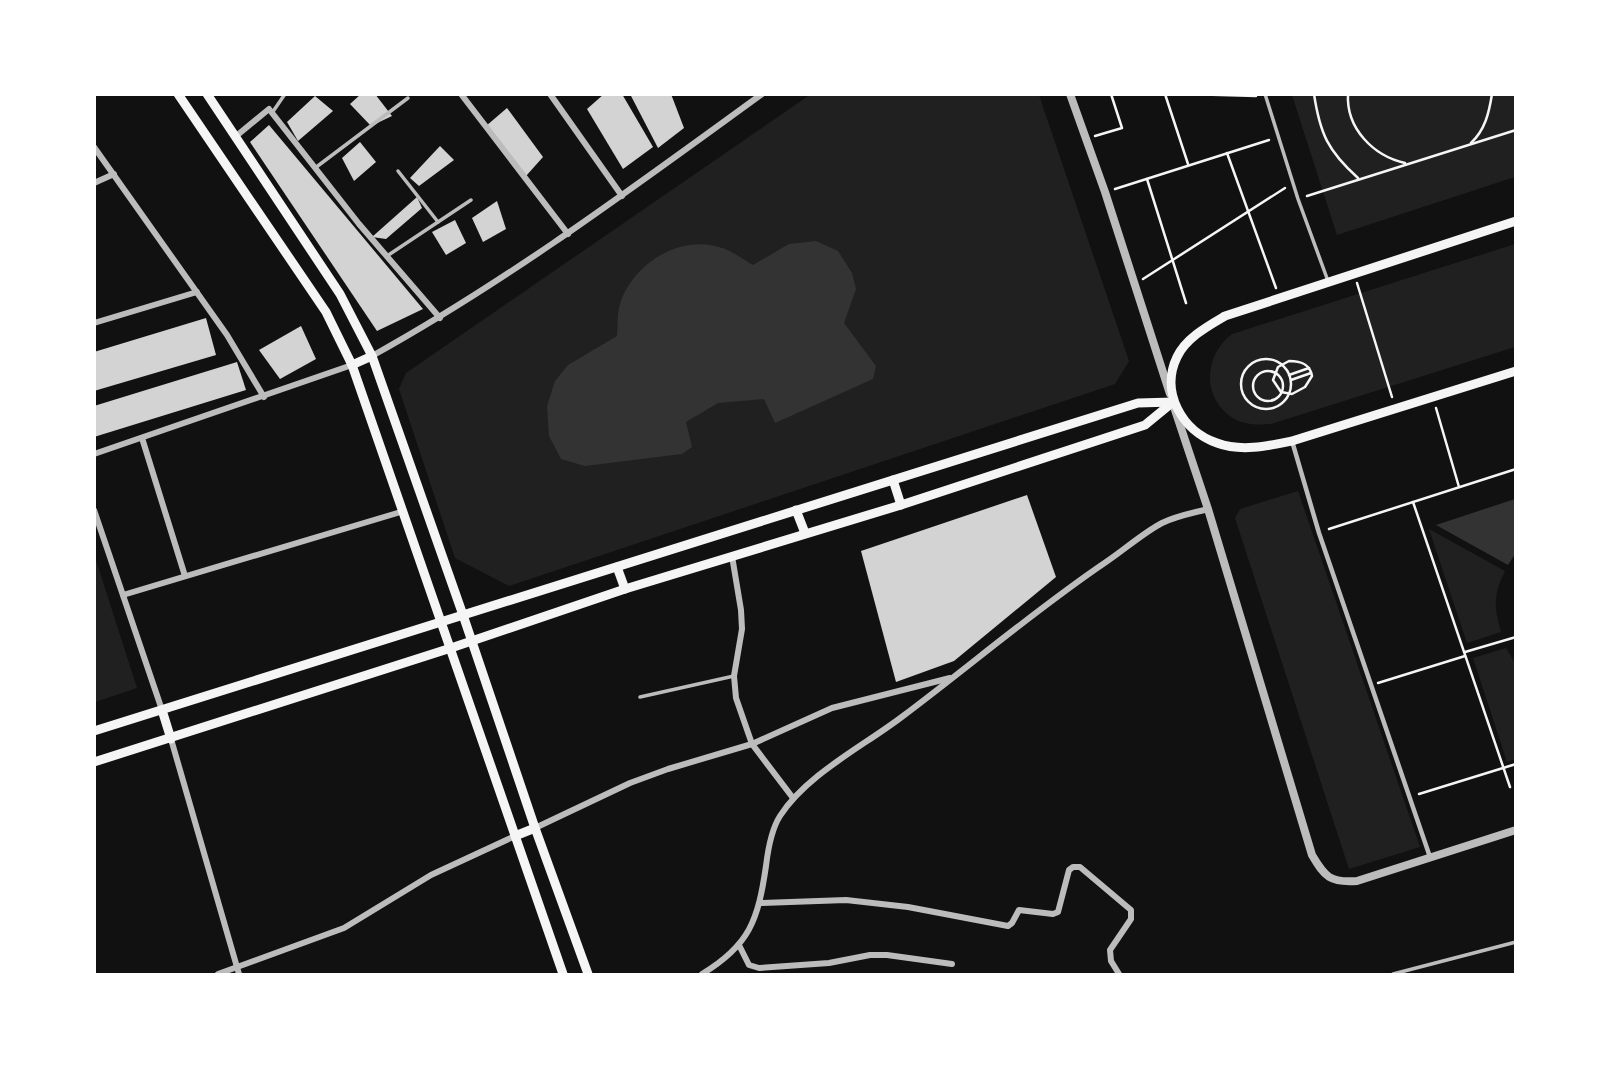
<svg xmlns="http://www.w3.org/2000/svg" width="1610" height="1069" font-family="'Noto Sans',sans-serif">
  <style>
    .green { fill: #202020 }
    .water { fill: #333 }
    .building { fill: #d3d3d3 }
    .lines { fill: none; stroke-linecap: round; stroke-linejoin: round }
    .path { stroke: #f5f5f5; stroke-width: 2.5 }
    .service { stroke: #bcbcbc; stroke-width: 3.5 }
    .pedestrian { stroke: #bcbcbc; stroke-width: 4.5 }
    .minor { stroke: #bcbcbc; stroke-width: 6 }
    .tertiary { stroke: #bcbcbc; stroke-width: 8 }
    .secondary { stroke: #f5f5f5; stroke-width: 9 }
  </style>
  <rect width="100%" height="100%" fill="#111"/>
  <g class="green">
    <polygon points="811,94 1039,95 1129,361 1115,384 509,586 455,558 399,389 406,373"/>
    <polygon points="1292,95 1515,95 1515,177 1337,235"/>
    <path d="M1515,244V347L1271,424C1258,425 1244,425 1233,418C1201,398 1204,355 1232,334Z"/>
    <polygon points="1298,491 1420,847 1349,869 1235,518 1240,509"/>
    <path d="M1429,529L1505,571C1493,596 1494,605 1501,632L1467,643Z"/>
    <polygon points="94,554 137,688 95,702 94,702"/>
    <polygon points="1506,648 1515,663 1515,759 1507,762 1473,658"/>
  </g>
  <g class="water">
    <path d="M816,241L838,251L852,273L856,289L844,323L876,366L873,379L775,423L764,399L718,403L686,422L692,447L682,454L585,466L561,459L549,436L547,406L555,381L568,365L617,336C618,326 617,313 620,304C633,263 682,232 725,249C735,253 744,260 753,265L789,244Z"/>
    <polygon points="1515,499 1515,554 1508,565 1436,525"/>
  </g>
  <g class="building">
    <polygon points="361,94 375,94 392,116 371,126 350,104"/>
    <polygon points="604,94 622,94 653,147 623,169 587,109"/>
    <polygon points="630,94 671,94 684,128 658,148"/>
    <polygon points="315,96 333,111 298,141 287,122"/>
    <polygon points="507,108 543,157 526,176 486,126"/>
    <polygon points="269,125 423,309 377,331 250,142"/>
    <polygon points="360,142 376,162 354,181 342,158"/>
    <polygon points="440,146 454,160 419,186 410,178"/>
    <polygon points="417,197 422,208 386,239 372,237"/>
    <polygon points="497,201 506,229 483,242 472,218"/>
    <polygon points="455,220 466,243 446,255 432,232"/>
    <polygon points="206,318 216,355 94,391 94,352"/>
    <polygon points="301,326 316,359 280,379 259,350"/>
    <polygon points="237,362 246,390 94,437 94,406"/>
    <polygon points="1027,495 1056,577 954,661 896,682 861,551"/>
  </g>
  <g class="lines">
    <g class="path">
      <polyline points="1165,94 1188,164"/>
      <polyline points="1186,94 1256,96"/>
      <path d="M1314,94C1320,134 1328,151 1358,178"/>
      <path d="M1348,94C1346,129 1374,156 1405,163"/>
      <polyline points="1095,136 1122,128 1111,94"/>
      <path d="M1471,143C1485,130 1489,113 1492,94"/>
      <polyline points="1227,153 1276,288"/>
      <polyline points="1147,179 1186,303"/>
      <polyline points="1115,189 1269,140"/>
      <polyline points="1307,196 1516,130"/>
      <polyline points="1143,279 1285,188"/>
      <polyline points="1357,283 1392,397"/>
      <circle cx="1266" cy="384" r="25"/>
      <path d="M1289,361C1301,361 1310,364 1312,376L1305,387L1292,394L1281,392L1273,380L1278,367Z"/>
      <circle cx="1268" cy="386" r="15"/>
      <polyline points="1289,375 1309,368"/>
      <polyline points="1291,380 1311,373"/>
      <polyline points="1436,408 1459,487"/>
      <polyline points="1413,502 1510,787"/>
      <polyline points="1329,529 1516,469"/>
      <polyline points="1465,652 1516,637"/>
      <polyline points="1378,683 1465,656"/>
      <polyline points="1419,794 1516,764"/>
    </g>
    <g class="service">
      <polyline points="1265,94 1298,199 1328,281"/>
      <polyline points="272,113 285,94"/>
      <polyline points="315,168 408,98"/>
      <polyline points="398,171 438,222"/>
      <polyline points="387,256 471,200"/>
      <polyline points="640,697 734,676"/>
      <polyline points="1393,974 1516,942"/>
    </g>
    <polyline class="pedestrian" points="1292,441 1319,533 1430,857"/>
    <g class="minor">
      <polyline points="461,94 568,234"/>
      <polyline points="550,94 622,196"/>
      <polyline points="235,137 269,109 359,224 440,318"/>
      <polyline points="94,147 227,335 264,397"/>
      <polyline points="94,183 114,174"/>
      <polyline points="94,323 197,292"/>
      <path d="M372,356C509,280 635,186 762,94"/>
      <polyline points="142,438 185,576"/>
      <polyline points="94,454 352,365"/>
      <polyline points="94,510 162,710"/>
      <polyline points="732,556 741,610 742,629 734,676 736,698 752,744 793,798"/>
      <polyline points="123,595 404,511"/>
      <polyline points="171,739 239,974"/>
      <polyline points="535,828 630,783 668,769 752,744 832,708 950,678"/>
      <polyline points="761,903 846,900 908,907 1008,926 1012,923 1019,910 1053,914 1058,912 1069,870 1073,867 1080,867 1131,910 1131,919 1110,950 1111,961 1119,974"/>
      <polyline points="739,945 749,965 759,968 829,963 870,955 887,955 952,964"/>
      <polyline points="218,974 344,928 431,875 515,836"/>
      <path d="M702,974C750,945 758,920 766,866C768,849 771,830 780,816C807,774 864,746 903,716C971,665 1035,610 1106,562C1124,550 1143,533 1162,523C1176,516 1193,513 1208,509"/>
    </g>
    <g class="tertiary">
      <polyline points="1070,94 1105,192 1170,394"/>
      <path d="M1174,407L1208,509L1312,855C1325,877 1330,883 1357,881L1516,830"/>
    </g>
    <g class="secondary">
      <polyline points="178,94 326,312 352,365 563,974"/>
      <polyline points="207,94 340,294 372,356 463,615 535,828 588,974"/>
      <path d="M1516,221L1225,316C1208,326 1186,338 1177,357C1160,392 1182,431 1217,443C1241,452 1268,446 1292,441L1516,371"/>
      <polyline points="352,365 372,356"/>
      <polyline points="893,480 901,505"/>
      <polyline points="796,510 805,533"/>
      <polyline points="617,567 625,589"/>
      <polyline points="162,710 171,739"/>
      <polyline points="94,731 1138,403 1173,402"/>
      <polyline points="94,762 451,648 625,589 901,505 1145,425 1173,402"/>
      <polyline points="515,836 535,828"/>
    </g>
  </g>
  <rect width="1610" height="1069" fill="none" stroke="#ffffff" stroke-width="192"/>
</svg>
